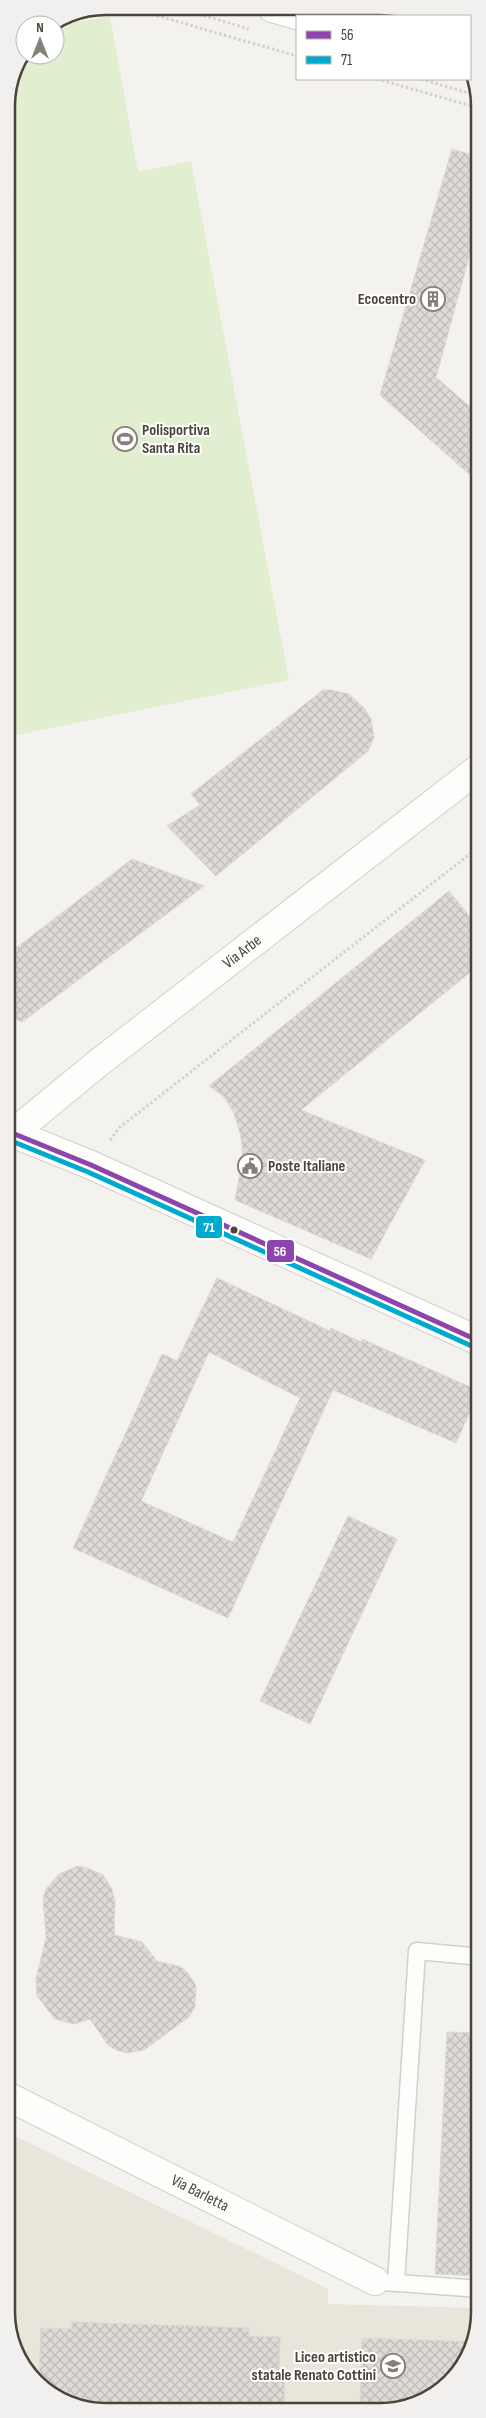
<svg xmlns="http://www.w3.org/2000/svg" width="486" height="2418" font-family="'Sofia Sans Condensed',sans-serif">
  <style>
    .education { fill: #eae5da }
    .park { fill: #e1eecf }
    .building { fill: url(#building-cross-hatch); stroke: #dcd9d4; fill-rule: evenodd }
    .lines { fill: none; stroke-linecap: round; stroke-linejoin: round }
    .service-casing { stroke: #d2d0cb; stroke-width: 19 }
    .minor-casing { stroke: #d2d0cb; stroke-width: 30 }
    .tertiary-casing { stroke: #d2d0cb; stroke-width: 30 }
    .path { stroke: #d3d2cc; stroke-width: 3; stroke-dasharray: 2.5 2.5; stroke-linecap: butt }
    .service { stroke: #fdfdfc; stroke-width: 16 }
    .minor { stroke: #fdfdfc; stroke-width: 28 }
    .tertiary { stroke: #fdfdfc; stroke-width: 28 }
    .bus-1-casing { stroke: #fff; stroke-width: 9 }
    .bus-2-casing { stroke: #fff; stroke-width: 9 }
    .bus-1 { stroke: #8e44ad; stroke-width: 5 }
    .bus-2 { stroke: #00a9ce; stroke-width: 5 }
    .bus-dot { fill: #4b4439; stroke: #fff; stroke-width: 2 }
    .labels { text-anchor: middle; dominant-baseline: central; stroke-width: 4; stroke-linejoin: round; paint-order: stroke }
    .poi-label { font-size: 16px; font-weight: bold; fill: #4b4439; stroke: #fff; text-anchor: end }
    .street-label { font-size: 16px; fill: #4b4439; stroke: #fff }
    .rim { fill: none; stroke: #4b4439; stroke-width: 2.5 }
    .line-badge { stroke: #fff; stroke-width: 2 }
    .badge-label { font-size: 14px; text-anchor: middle; font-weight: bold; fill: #fff }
  </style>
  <defs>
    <pattern id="building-cross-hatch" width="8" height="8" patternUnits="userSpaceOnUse" patternTransform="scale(1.25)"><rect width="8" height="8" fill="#dedbd6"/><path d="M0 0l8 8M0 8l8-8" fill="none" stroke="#c0bdb8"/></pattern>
  </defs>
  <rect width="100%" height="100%" fill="#f4f2ee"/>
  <polygon class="education" points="7,2132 328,2289 328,2304 480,2308 480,2318 472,2350 451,2382 393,2411 86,2410 31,2378 7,2325"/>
  <polygon class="park" points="110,16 138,172 191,161 289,680 7,737 6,100 14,68 25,51 25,55 55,55 55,26"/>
  <g class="building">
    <polygon points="452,149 479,157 479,221 436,377 479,415 479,483 380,395"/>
    <polygon points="323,690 330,690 349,694 365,709 371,719 374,737 368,751 216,876 167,826 200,805 191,794"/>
    <polygon points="132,859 204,886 22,1022 7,1016 7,955"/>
    <polygon points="449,891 479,928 479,965 301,1110 425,1160 371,1259 235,1200 243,1157 241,1137 234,1113 224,1097 209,1086"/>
    <path d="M217,1278L330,1331L331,1328L361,1342L362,1339L479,1391L456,1443L333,1390L228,1618L73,1548L162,1354L177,1361ZM209,1352L300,1398L233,1542L141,1501Z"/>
    <polygon points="348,1516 397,1539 310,1724 260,1701"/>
    <polygon points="78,1866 87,1868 103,1875 112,1889 115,1902 114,1935 142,1942 157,1961 181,1967 189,1974 196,1986 195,2007 189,2017 144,2050 126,2053 116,2050 108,2045 90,2019 74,2024 55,2019 37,1996 36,1979 46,1938 43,1899 46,1889 59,1874"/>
    <polygon points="447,2032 479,2033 480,2276 435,2274"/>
    <polygon points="72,2322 249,2328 249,2336 280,2337 279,2373 285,2373 284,2411 86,2410 39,2382 41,2328 72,2329"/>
    <polygon points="362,2338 474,2342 472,2350 451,2382 393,2411 360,2411"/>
  </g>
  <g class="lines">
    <defs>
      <g id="service">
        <polyline points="385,2282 480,2289"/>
        <polyline points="396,2283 417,1951 471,1956"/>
      </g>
      <g id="minor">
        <polyline points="12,1133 91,1165 479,1341"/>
        <path id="s1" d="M7,1138L97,1064L479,768"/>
        <path id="s2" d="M7,2096L375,2281"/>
      </g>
      <polyline id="tertiary" points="272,8 300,16"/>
    </defs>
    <use href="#service" class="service-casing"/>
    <use href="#minor" class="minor-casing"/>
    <use href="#tertiary" class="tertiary-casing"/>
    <g class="path">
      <polyline points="123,6 297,56"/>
      <polyline points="175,7 249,29"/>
      <polyline points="377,79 479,108"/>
      <polyline points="421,79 479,96"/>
      <polyline points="110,1140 120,1127 479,847"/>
    </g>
    <use href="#service" class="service"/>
    <use href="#minor" class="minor"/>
    <use href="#tertiary" class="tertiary"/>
    <defs>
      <polyline id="bus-1" points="12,1133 91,1165 479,1341"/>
      <polyline id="bus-2" points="9,1140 88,1172 476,1348"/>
    </defs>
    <use href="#bus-1" class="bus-1-casing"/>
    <use href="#bus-2" class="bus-2-casing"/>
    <use href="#bus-1" class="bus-1"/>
    <use href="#bus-2" class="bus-2"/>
  </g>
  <defs>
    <symbol id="building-ring" viewBox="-11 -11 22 22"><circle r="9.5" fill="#fff" stroke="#868178" stroke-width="1.5"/><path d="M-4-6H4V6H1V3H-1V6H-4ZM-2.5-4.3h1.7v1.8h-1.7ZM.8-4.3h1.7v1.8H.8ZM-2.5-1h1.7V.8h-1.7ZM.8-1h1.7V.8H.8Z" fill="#868178"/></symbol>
    <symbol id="stadium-ring" viewBox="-11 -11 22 22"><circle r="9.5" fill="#fff" stroke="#868178" stroke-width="1.5"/><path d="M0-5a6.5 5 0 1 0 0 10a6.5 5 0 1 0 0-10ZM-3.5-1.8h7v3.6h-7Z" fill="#868178"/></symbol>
    <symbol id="civic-ring" viewBox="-11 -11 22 22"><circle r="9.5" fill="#fff" stroke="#868178" stroke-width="1.5"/><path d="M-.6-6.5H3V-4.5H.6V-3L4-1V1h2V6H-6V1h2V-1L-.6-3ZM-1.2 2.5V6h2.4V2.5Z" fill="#868178"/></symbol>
    <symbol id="school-ring" viewBox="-11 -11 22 22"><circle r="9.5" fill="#fff" stroke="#868178" stroke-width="1.5"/><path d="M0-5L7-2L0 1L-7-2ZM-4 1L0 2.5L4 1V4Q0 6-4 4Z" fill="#868178"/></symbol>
  </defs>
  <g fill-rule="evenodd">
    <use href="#building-ring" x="419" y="285" width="28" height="28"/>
    <use href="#stadium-ring" x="111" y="425" width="28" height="28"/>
    <use href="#civic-ring" x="236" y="1152" width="28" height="28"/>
    <use href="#school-ring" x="379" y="2352" width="28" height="28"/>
  </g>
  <circle class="bus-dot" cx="234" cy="1230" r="4.5"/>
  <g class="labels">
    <g class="poi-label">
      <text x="416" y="299">Ecocentro</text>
      <text x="142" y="430" text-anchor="start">Polisportiva<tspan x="142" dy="18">Santa Rita</tspan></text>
      <text x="268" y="1166" text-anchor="start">Poste Italiane</text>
      <text x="376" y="2357">Liceo artistico<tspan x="376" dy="18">statale Renato Cottini</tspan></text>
    </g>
    <g class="street-label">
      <text stroke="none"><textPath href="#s1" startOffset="300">Via Arbe</textPath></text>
      <text stroke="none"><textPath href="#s2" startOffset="216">Via Barletta</textPath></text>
    </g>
  </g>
  <path d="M0 0H486V2418H0ZM106 15H380A91 91 0 0 1 471 106V2312A91 91 0 0 1 380 2403H106A91 91 0 0 1 15 2312V106A91 91 0 0 1 106 15Z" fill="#f1f0ef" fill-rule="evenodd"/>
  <path class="rim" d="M106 15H380A91 91 0 0 1 471 106V2312A91 91 0 0 1 380 2403H106A91 91 0 0 1 15 2312V106A91 91 0 0 1 106 15Z"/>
  <g class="line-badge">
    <rect x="195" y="1215" width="28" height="24" rx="5" fill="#00a9ce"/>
    <rect x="266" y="1239" width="29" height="24" rx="5" fill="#8e44ad"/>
  </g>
  <g class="badge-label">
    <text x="209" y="1232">71</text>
    <text x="280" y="1256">56</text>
  </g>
  <rect x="296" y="15" width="175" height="65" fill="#ffffff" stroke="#b7b4b0"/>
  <rect x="306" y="31" width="25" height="8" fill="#8e44ad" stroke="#b7b4b0"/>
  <text x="341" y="40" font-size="15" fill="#4b4439">56</text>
  <rect x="306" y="56" width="25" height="8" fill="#00a9ce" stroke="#b7b4b0"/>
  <text x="341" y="65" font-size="15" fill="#4b4439">71</text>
  <g transform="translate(40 40)"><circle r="24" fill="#ffffff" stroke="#b7b4b0"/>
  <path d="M0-4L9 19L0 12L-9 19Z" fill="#868178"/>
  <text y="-8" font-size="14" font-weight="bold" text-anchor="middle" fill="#4b4439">N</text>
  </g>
</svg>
